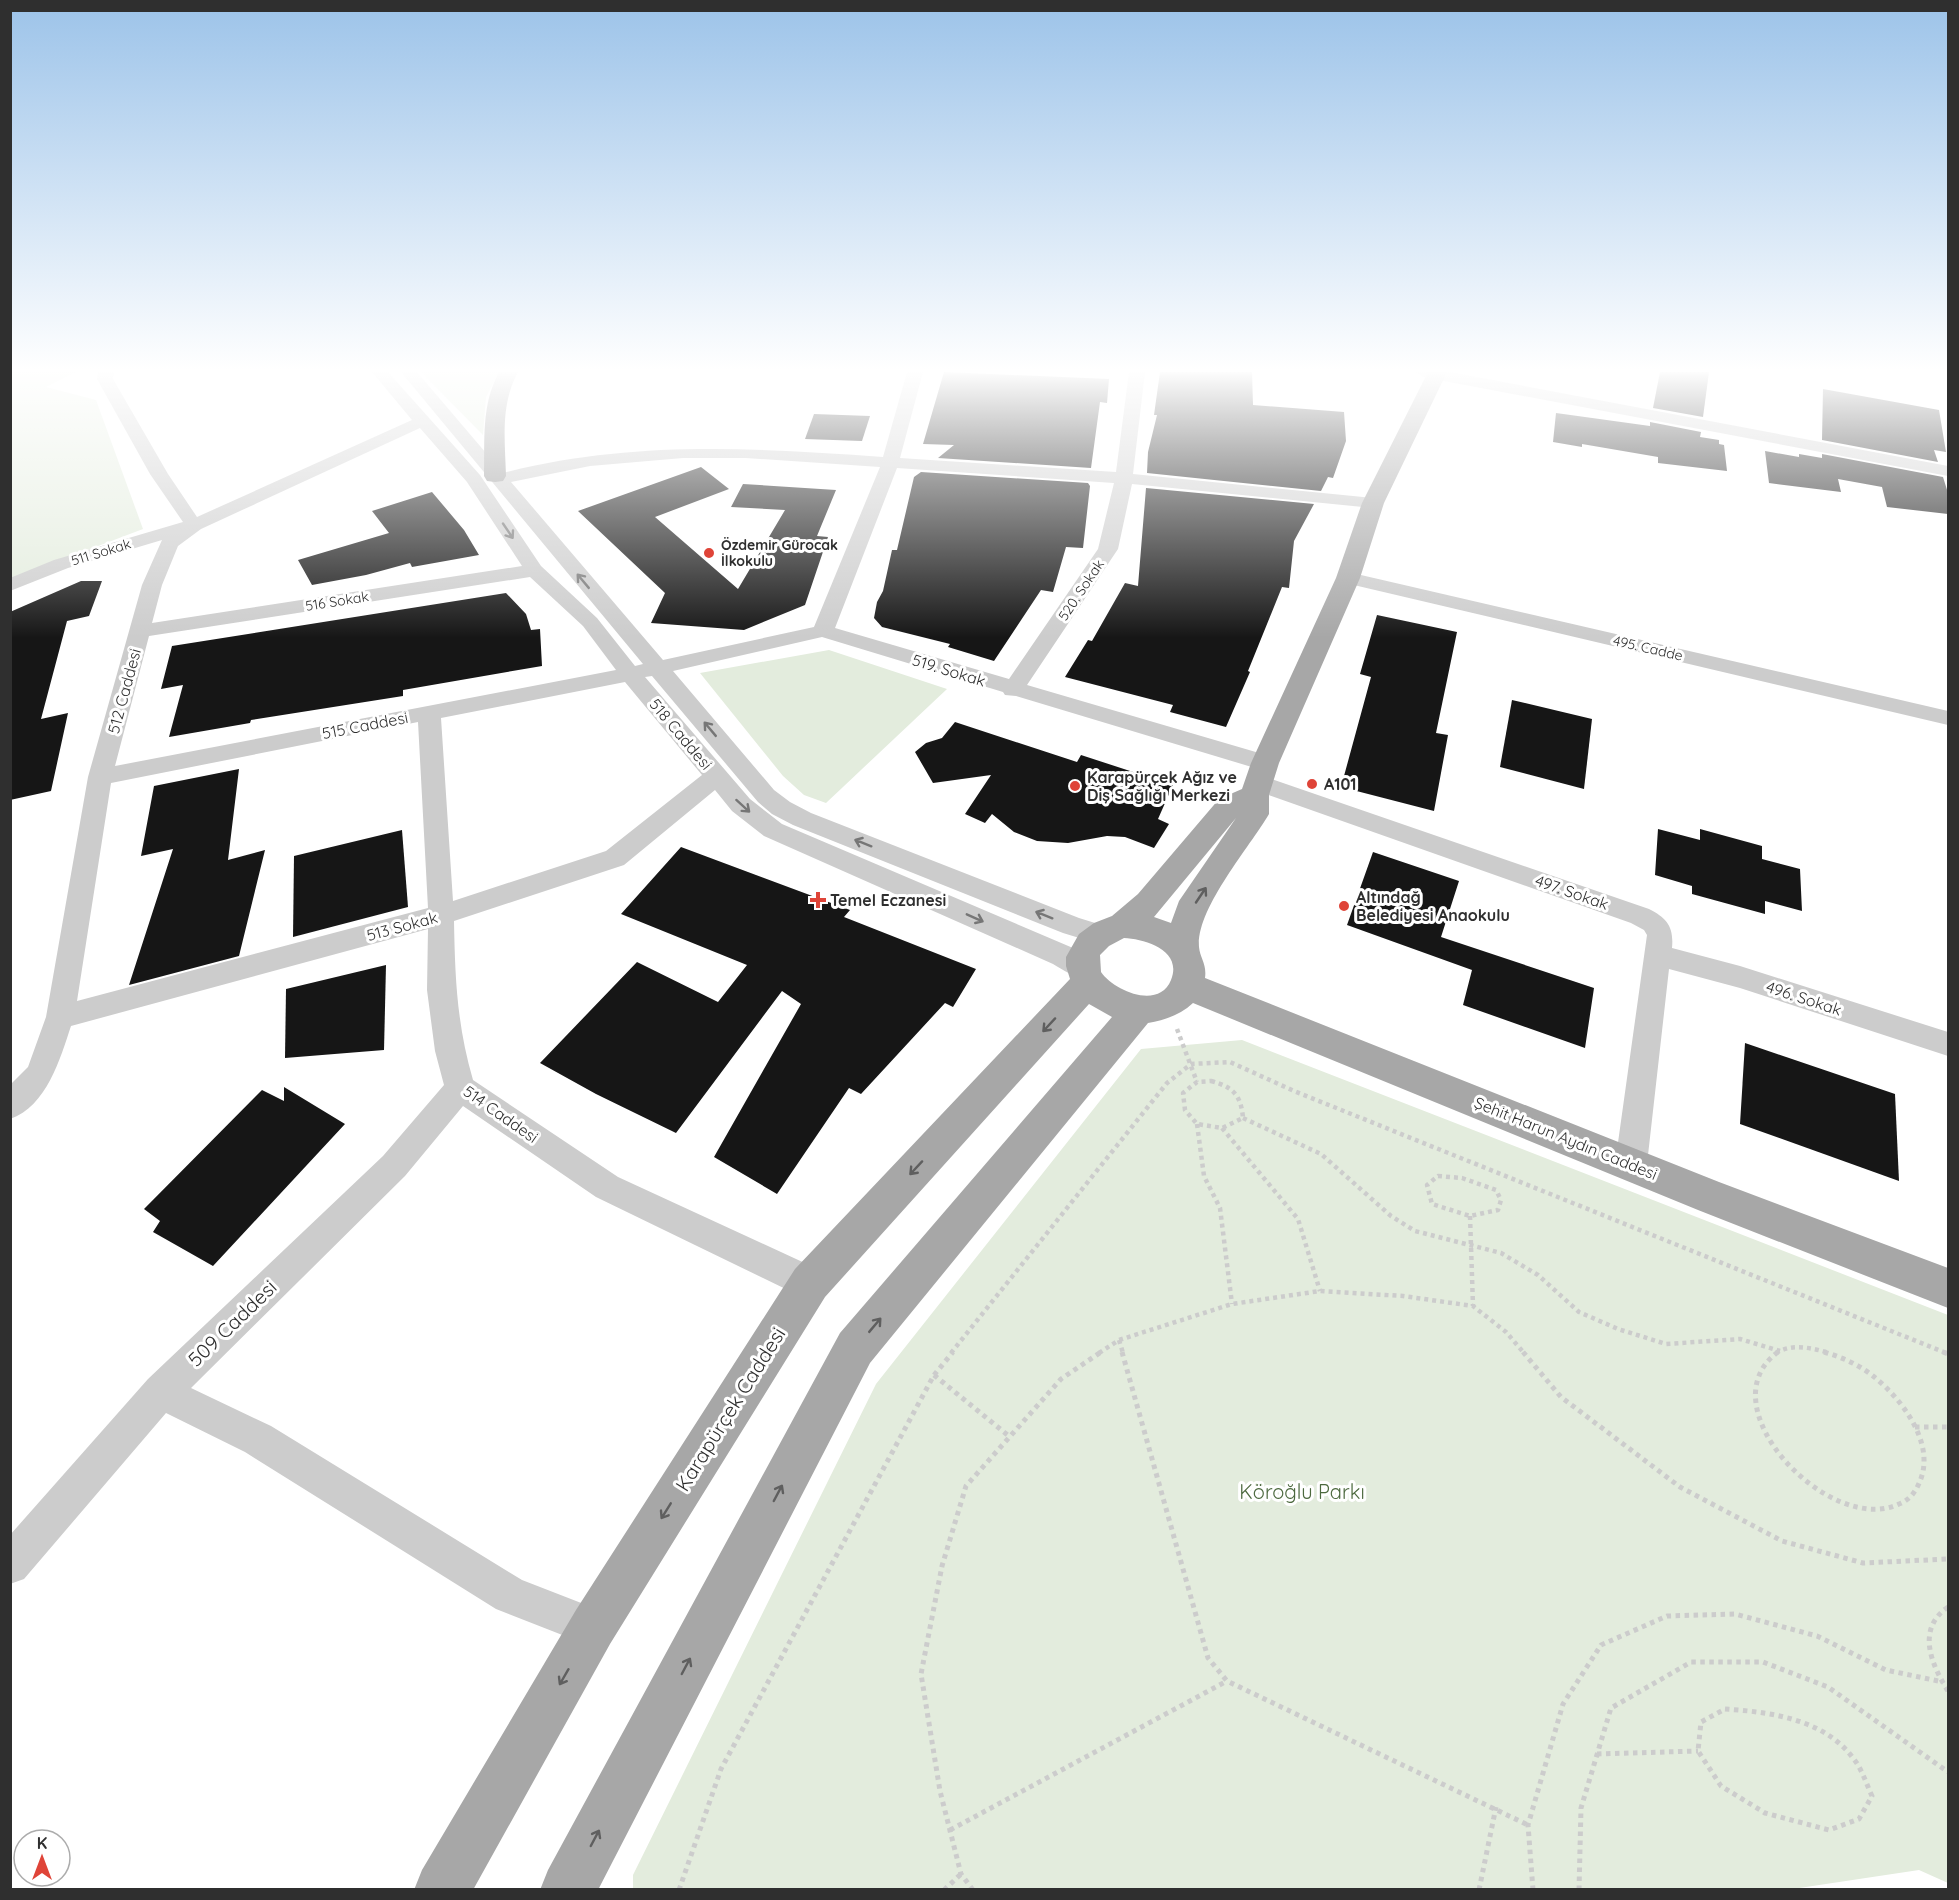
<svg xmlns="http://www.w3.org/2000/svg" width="1959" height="1900" font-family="Quicksand,sans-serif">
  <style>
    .green { fill: #e3ecdd }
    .building { fill: #161616 }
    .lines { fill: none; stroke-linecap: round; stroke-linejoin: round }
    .path-far1 { stroke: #ccc; stroke-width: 4.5; stroke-dasharray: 4 4; stroke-linecap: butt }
    .path { stroke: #ccc; stroke-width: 5; stroke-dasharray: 4.5 4.5; stroke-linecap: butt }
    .minor { fill: #ccc; fill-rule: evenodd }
    .major { fill: #a7a7a7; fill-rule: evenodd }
    .highway { fill: #969696; fill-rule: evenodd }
    .oneway { stroke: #767676 }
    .oneway2 { stroke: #5f5f5f }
    .poi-dot { fill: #df4438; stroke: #fff; stroke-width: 2 }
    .labels { text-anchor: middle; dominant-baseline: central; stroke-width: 6; stroke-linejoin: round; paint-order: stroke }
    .far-poi-label { font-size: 14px; font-weight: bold; fill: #2f2f2f; stroke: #fff; text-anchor: start }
    .far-street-label { font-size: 14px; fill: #2f2f2f; stroke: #fff }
    .street-label { font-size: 16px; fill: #2f2f2f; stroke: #fff }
    .poi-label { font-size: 16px; font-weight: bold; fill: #2f2f2f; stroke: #fff; text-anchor: start }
    .near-street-label { font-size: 20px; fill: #2f2f2f; stroke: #fff }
    .near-park-label { font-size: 20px; fill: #4c693e; stroke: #fff }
  </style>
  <rect width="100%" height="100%" fill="#fff"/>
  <g class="green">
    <polygon points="11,372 76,372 46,387 96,400 143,529 11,579"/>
    <polygon points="421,372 499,372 486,397 483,435"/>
    <polygon points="829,650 947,689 826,803 804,795 783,776 700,673"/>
    <polygon points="1242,1040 1948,1315 1948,1883 1919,1870 1786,1890 633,1889 633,1875 876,1384 1141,1049"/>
  </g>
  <g class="building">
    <polygon points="944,372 1109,379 1107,403 1100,402 1091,468 938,458 954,445 923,444"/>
    <polygon points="1160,372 1252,372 1253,405 1344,412 1346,441 1333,478 1328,477 1321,491 1147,473 1148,452 1157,415 1154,415"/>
    <polygon points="1660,372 1709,372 1703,417 1653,408"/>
    <polygon points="1823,389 1939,410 1946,452 1934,450 1938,462 1822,440"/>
    <polygon points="1556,413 1650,426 1650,422 1701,432 1700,437 1719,440 1719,444 1724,445 1727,471 1658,463 1658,457 1582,444 1582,447 1553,442"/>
    <polygon points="814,414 870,416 862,441 805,439"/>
    <polygon points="1765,451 1799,457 1799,454 1822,458 1822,454 1943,477 1948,493 1948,514 1887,507 1882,487 1838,479 1841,492 1769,483"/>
    <polygon points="701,467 729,489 655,517 738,589 785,510 731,507 743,484 836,490 817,536 828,537 805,605 744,630 651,623 665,593 578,511"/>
    <polygon points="921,472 1088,483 1090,486 1083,548 1066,547 1053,592 1041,590 994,661 948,647 950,644 882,627 874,618 877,602 883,591 892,550 897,550 914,477"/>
    <polygon points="1146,488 1314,504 1294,541 1289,588 1282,587 1248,671 1250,672 1226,727 1170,712 1173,705 1065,677 1088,640 1092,641 1125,583 1138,586"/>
    <polygon points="432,492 464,530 479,555 412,567 410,563 366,575 312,585 298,560 389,533 372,511"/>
    <polygon points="81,581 102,581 89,616 67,621 41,719 68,713 51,791 10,800 10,612"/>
    <polygon points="506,593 526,614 531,630 540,629 542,666 403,690 403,696 251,720 250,723 169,737 183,685 161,689 172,646"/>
    <polygon points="1377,615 1457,632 1436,733 1448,735 1434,811 1341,787 1371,677 1360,674"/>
    <polygon points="1512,700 1592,719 1584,789 1500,767"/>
    <polygon points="955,722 1077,762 1081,755 1173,785 1158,819 1169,824 1154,848 1125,837 1107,836 1068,843 1037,841 1014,832 992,814 985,823 965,814 991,775 933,783 915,752 926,743 942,738"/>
    <polygon points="239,769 228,860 265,850 239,956 129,985 173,849 141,856 154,786"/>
    <polygon points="1658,829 1700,840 1700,829 1762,846 1762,859 1800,869 1802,911 1765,901 1765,914 1692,894 1692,886 1655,875"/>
    <polygon points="402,830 408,907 293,937 294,856"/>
    <polygon points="681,847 850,910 844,917 976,969 953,1007 945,1003 861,1094 849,1088 777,1194 714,1157 801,1004 782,991 676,1133 596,1094 540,1063 637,962 718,1002 747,965 621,914"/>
    <polygon points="1373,852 1459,881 1441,937 1594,988 1585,1048 1463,1005 1472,970 1347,925"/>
    <polygon points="386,965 384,1050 285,1058 286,989"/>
    <polygon points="1745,1043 1895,1094 1899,1181 1740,1124"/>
    <polygon points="284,1087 345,1124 213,1266 153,1232 160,1221 144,1209 262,1090 284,1101"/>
  </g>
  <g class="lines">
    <g class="path-far1">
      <polyline points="1177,1029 1197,1082"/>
      <path d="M1211,1081C1233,1087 1241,1095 1243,1118L1222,1128L1197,1124L1185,1110L1183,1093L1197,1082Z"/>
      <polyline points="1243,1118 1321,1154 1391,1216 1415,1231 1501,1253 1538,1275 1579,1312 1618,1329 1666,1344 1740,1339 1780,1351"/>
      <polyline points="1197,1124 1204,1176 1220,1208 1232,1304"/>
      <polyline points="1222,1128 1298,1219 1320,1291"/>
      <polygon points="1438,1176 1462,1178 1496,1190 1501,1200 1498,1210 1470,1216 1432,1204 1427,1185"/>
      <polyline points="1470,1216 1473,1306"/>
      <polyline points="1119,1340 1123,1353"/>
      <polyline points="951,1353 1167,1083 1191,1064 1230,1062 1294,1091 1946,1353"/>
      <polyline points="1099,1353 1119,1340 1232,1304 1320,1291 1403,1296 1473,1306 1506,1332 1524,1353"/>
      <path d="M1776,1353C1792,1343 1812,1348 1829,1353"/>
    </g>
    <g class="path">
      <polyline points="1122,1352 1208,1658 1227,1681 1528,1825"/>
      <polyline points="1523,1352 1561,1397 1680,1487 1782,1541 1863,1563 1948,1559"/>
      <path d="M1778,1352C1704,1406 1830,1537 1899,1504C1910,1500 1916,1491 1920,1481C1936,1443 1901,1398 1873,1376C1858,1364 1841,1357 1824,1352"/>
      <polyline points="1943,1352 1948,1354"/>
      <polyline points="934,1375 1010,1437"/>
      <polyline points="1915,1427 1948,1427"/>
      <path d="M1948,1607C1916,1629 1931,1664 1948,1691"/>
      <path d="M1725,1709C1770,1712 1824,1719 1853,1758C1862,1769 1866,1783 1872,1796L1859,1819L1829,1830L1765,1813L1721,1786L1698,1751L1701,1722Z"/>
      <polyline points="1597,1754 1698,1751"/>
      <polyline points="950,1830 1227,1681"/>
      <polyline points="679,1890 721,1769 934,1375 953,1352"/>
      <polyline points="944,1890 961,1874"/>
      <polyline points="973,1890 961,1874 940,1791 921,1674 942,1566 966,1486 1061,1379 1101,1352"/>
      <polyline points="1479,1890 1496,1807"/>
      <polyline points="1533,1890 1528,1825 1563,1704 1601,1645 1667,1616 1735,1614 1817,1636 1886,1670 1943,1682"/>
      <polyline points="1579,1890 1581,1808 1611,1708 1691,1662 1763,1662 1828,1687 1948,1772"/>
    </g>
    <g class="minor">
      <path d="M98,372H114L113,379L168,474L197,517L412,420L372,372H388L480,475L541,566L597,618L635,666L643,664L401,372H417L503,473C633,440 752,448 883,457L907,372H923L900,458L1116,472L1129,372H1145L1133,474L1373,498L1379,499L1382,503L1379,507L1373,508L1132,484L1118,549L1027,685L1273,757L1277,763L1273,769L1265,771L1016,696L1005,695L1003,692L822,637L673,671L774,790L790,802L811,813L1079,918L1108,927L1112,934L1108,941L1099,944L1063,933L793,825L772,814L758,802L652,676L645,677L750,799L782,824L1073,948L1093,960L1097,968L1093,976C1077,981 1067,972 1053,964L764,836L732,811L715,790L624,865L454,921C455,978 457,1025 473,1080L618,1177L822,1271L827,1283L822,1295L810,1299L798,1295L596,1197L463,1106L405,1176L191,1388L271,1426L522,1580L607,1613L613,1627L607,1641L593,1647L496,1609L245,1452L166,1413L24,1579L10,1584V1535L148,1379L383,1156L444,1085L435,1051L427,990L428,929L71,1026C60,1059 47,1106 10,1119V1085L28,1067L46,1017L88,777L142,585L162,540L68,568L10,591V578L54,560L183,522L150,474L97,379ZM420,428L467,482L522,566L152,623L162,585L178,546L201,529ZM683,458H746L880,467L814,627L663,660L511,482L590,466ZM897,468L1114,483L1098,549L1009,679L835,628ZM530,577L583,626L616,670L115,766L149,636ZM625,682L702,775L606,851L453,901L441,718ZM418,722L428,908L77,1001L111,783Z"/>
      <polygon points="1416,372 1450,372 1948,466 1948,476 1423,377"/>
      <polygon points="1348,572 1948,711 1948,725 1341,582 1338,578 1341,574"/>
      <path d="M1257,774L1649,909C1667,918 1674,927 1672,948L1740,966L1948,1032V1056L1740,988L1669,969L1647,1164L1642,1174L1631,1178L1620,1174L1615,1164L1647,935L1644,930L1631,923L1249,788L1245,782L1249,776Z"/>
    </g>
    <path class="major" d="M1428,372H1447L1384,503L1360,578L1279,763L1269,795V814C1249,848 1196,909 1199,947C1200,958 1207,964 1205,978L1719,1182L1948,1268V1308L1698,1210L1193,1003C1180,1015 1165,1020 1148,1023L870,1363L598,1890H540L548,1870L840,1333L1112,1017L1089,1004L825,1297L610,1644L473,1890H414L422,1870L576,1610L795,1269L1070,979L1066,966V957L1079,934L1094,923L1112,916L1138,894L1219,799L1242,789L1251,763L1336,578L1362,503ZM1236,818L1179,901L1171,923L1154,917ZM1124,938C1145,939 1183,950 1171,980C1159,1010 1114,991 1101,972L1100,955L1109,946Z"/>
    <path class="highway" d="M499,372H518C500,405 505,440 506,476L503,481L495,482L487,481L484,476C485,440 481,405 499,372Z"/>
  </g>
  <defs><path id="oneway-shaft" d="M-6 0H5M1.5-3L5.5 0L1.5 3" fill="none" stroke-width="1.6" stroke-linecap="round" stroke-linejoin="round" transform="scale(1.5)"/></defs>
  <g class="oneway">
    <use href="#oneway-shaft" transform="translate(508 531) rotate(56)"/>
    <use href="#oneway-shaft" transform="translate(583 581) rotate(-130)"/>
    <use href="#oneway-shaft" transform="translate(710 729) rotate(-130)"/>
    <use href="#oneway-shaft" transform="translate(743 806) rotate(42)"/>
    <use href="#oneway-shaft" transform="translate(863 843) rotate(-158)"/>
    <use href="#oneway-shaft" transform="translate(1044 915) rotate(-158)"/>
    <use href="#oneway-shaft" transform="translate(975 918) rotate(24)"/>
  </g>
  <g class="oneway2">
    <use href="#oneway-shaft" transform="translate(1201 895) rotate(-56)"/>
    <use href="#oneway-shaft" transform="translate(1049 1025) rotate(133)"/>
    <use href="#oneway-shaft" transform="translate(916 1168) rotate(133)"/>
    <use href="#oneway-shaft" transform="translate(875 1325) rotate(-50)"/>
    <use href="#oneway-shaft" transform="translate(778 1493) rotate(-62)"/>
    <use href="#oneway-shaft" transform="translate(666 1511) rotate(122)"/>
    <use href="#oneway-shaft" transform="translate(686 1666) rotate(-62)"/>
    <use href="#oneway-shaft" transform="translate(564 1677) rotate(120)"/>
    <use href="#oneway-shaft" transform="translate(595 1838) rotate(-62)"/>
  </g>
  <linearGradient id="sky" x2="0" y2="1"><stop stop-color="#9cc3e9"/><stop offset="0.58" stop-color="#fff"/><stop offset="1" stop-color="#fff" stop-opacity="0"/></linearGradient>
  <rect width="1959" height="638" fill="url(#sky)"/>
  <g class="poi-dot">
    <circle cx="709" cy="553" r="6"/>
    <circle cx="1312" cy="784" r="6"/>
    <circle cx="1075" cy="786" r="6"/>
    <path d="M815 891h6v6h6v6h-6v6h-6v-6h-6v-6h6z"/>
    <circle cx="1344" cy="906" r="6"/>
  </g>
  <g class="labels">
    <g class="far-poi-label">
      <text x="721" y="545">Özdemir Gürocak<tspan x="721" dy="16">İlkokulu</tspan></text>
    </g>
    <g class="far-street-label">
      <text transform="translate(101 552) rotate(-17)">511 Sokak</text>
      <text transform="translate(1081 590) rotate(-56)">520. Sokak</text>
      <text transform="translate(337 601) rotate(-9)">516 Sokak</text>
      <text transform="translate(1648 648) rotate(13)">495. Cadde</text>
    </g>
    <g class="street-label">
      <text transform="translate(949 670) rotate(17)">519. Sokak</text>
      <text transform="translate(124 691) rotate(-75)">512 Caddesi</text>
      <text transform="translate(365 725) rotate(-11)">515 Caddesi</text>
      <text transform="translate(681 734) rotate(50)">518 Caddesi</text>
      <text transform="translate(1572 892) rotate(19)">497. Sokak</text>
      <text transform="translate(402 926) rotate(-15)">513 Sokak</text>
      <text transform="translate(1804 998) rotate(18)">496. Sokak</text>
      <text transform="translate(501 1114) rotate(35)">514 Caddesi</text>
      <text transform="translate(1566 1138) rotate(22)">Şehit Harun Aydın Caddesi</text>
    </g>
    <g class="poi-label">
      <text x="1087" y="777">Karapürçek Ağız ve<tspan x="1087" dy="18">Diş Sağlığı Merkezi</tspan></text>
      <text x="1324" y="784">A101</text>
      <text x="1356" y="897">Altındağ<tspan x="1356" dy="18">Belediyesi Anaokulu</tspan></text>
      <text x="830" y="900">Temel Eczanesi</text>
    </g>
    <g class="near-street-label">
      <text transform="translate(232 1323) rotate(-44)">509 Caddesi</text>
      <text transform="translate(730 1409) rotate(-58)">Karapürçek Caddesi</text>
    </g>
    <g class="near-park-label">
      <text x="1302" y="1491">Köroğlu Parkı</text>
    </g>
  </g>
  <rect width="1959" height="1900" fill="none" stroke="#2f2f2f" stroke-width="24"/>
  <g transform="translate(42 1858)"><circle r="28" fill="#ffffff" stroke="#acacac" stroke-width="1.5"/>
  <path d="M0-4.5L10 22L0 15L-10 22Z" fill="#df4438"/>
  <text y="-9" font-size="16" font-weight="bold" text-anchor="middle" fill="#2f2f2f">K</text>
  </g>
</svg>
